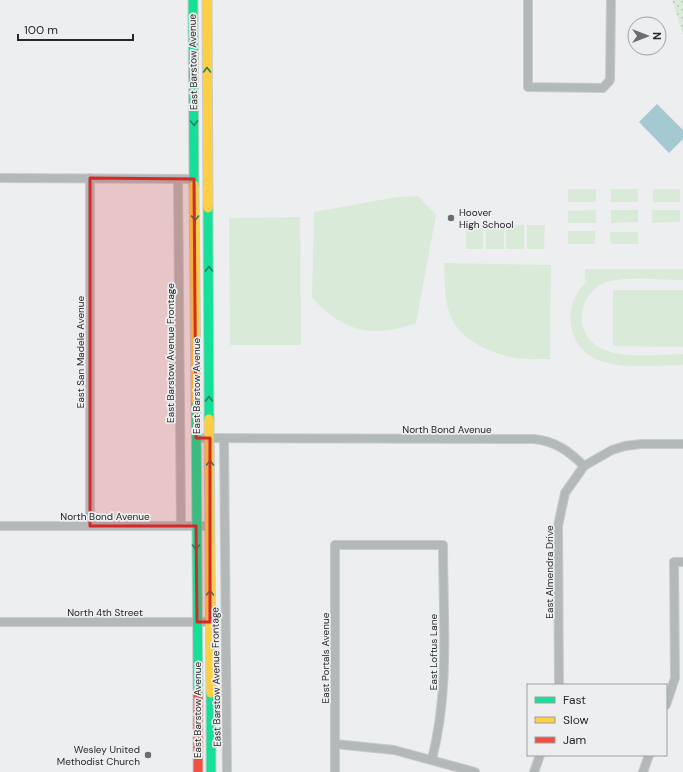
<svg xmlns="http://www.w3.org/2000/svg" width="683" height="772" font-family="'DM Sans',sans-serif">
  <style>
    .grass { fill: url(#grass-dots) }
    .pitch { fill: #daead8 }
    .water { fill: #a4c9d0 }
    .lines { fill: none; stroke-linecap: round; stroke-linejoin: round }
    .street-casing { stroke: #c9cacb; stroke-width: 10 }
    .fast-casing { stroke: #c9cacb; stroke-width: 11 }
    .slow-casing { stroke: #c9cacb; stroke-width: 11 }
    .jam-casing { stroke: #c9cacb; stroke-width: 11 }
    .street { stroke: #b3b9b8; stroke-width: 8 }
    .fast { stroke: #16e098; stroke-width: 9 }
    .slow { stroke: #ffcf43; stroke-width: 9 }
    .jam { stroke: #f24e42; stroke-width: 9 }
    .oneway { stroke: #1e8460 }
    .marked { fill: #d62828; fill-opacity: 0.2; stroke: #d62828; stroke-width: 3; stroke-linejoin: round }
    .poi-dot { fill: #6c6d6e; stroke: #eceef0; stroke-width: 1.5 }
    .labels { text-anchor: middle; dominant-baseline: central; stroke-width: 3.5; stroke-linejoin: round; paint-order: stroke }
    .street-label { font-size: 10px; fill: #272728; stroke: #eceef0 }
    .poi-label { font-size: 10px; fill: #272728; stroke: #eceef0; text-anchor: start }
  </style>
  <defs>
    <pattern id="grass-dots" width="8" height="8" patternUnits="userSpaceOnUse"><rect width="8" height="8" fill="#daead8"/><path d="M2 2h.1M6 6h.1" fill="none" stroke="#bbc9b9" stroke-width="1.8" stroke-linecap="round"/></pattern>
  </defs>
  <rect width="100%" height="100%" fill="#edeeef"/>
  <polygon class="grass" points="672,0 683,0 683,35"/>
  <g class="pitch">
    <rect x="568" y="189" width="28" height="13"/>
    <rect x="611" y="189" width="27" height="13"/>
    <rect x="653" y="189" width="27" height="13"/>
    <path d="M418,196L436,215L416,323C371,339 345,332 312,298L314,212L397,197Z"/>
    <polygon points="596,210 596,223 568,223 568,211"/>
    <polygon points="611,210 638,210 638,222 611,223"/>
    <polygon points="652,210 680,210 680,222 652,223"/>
    <polygon points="300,217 301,345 230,345 229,218"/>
    <polygon points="486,224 504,225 504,249 486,249"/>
    <rect x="466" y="225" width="17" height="24"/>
    <rect x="506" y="225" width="18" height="24"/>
    <polygon points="527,225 545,225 544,249 527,249"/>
    <rect x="568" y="231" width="27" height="13"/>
    <polygon points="610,232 638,232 638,244 611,244"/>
    <path d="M444,263L551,265L550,359C538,359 523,360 510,357C486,351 457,338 449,312C444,296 445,279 444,263Z"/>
    <path d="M585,269H683V280C663,280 624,276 607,282C595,286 586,296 583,308C581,316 581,325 585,332C599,364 654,354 683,354V365C645,365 579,377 571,325C568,308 575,293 587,281L585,280Z"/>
    <polygon points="613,290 683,290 683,347 613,346"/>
  </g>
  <polygon class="water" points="657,104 683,130 683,139 669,153 639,122"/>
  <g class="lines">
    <defs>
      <g id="street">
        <polyline points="528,0 528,87 603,88 610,80 611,0"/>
        <polyline points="0,178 194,179"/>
        <polyline points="90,178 90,526"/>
        <polyline points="178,179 181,526"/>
        <path d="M196,438L534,439C555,441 569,451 584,466"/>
        <polyline points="224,438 227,772"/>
        <polyline points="0,526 210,526"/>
        <polyline points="0,622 210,622"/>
        <polyline points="559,685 558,526 565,493 584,466 612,450 625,446 641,444 683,444"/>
        <polyline points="666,705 675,678 674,562 683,562"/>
        <polyline points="335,744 394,750 475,772"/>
        <path d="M335,772V545H443C443,616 450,690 432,759"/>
        <polyline points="534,772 540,755"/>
        <polyline points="643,772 649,755"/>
      </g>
      <g id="fast">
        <polyline points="193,0 194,185"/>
        <polyline points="208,208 209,419"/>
        <polyline points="196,401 198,695"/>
        <polyline points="211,693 211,772"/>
      </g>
      <g id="slow">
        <polyline points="207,0 208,208"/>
        <polyline points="194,185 196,401"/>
        <polyline points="209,419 211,693"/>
      </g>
      <polyline id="jam" points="198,695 198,772"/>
    </defs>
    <use href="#street" class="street-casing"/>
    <use href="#fast" class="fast-casing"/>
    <use href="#slow" class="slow-casing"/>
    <use href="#jam" class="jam-casing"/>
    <use href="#street" class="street"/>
    <use href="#fast" class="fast"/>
    <use href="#slow" class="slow"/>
    <use href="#jam" class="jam"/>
  </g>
  <defs><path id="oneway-chevron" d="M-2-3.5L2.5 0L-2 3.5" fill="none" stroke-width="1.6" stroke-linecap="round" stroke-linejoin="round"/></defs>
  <g class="oneway">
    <use href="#oneway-chevron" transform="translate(207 70) rotate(-90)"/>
    <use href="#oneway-chevron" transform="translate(194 123) rotate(89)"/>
    <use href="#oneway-chevron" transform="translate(195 218) rotate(90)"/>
    <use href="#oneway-chevron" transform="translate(209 269) rotate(-90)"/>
    <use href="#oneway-chevron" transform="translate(209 399) rotate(-90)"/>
    <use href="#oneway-chevron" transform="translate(210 463) rotate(-90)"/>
    <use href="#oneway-chevron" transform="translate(196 547) rotate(90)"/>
    <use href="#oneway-chevron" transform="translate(210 593) rotate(-90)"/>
  </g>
  <path class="marked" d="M90,178L194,179L196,438H210V622H197L196,526H90Z"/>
  <g class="poi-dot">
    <circle cx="451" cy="218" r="4"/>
    <circle cx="148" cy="755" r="4"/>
  </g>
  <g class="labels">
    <g class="street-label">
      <text transform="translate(193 62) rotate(-91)">East Barstow Avenue</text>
      <text transform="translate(80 352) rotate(-90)">East San Madele Avenue</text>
      <text transform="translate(170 353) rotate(-90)">East Barstow Avenue Frontage</text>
      <text transform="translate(196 386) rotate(-90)">East Barstow Avenue</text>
      <text x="447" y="429">North Bond Avenue</text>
      <text x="105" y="516">North Bond Avenue</text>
      <text transform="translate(549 572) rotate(-90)">East Almendra Drive</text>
      <text x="105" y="612">North 4th Street</text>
      <text transform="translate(433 652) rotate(-90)">East Loftus Lane</text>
      <text transform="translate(325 658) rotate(-90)">East Portals Avenue</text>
      <text transform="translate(216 677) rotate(-91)">East Barstow Avenue Frontage</text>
      <text transform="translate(197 710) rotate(-90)">East Barstow Avenue</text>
    </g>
    <g class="poi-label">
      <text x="459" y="212">Hoover<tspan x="459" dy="12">High School</tspan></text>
      <text x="140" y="749" text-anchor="end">Wesley United<tspan x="140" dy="12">Methodist Church</tspan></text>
    </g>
  </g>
  <rect x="527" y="684" width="140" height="72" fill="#eceef0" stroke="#9d9ea0"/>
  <rect x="535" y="697" width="20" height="6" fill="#16e098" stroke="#9d9ea0"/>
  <text x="563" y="704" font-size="12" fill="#272728">Fast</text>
  <rect x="535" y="717" width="20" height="6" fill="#ffcf43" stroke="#9d9ea0"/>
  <text x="563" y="724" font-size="12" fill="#272728">Slow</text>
  <rect x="535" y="737" width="20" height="6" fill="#f24e42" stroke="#9d9ea0"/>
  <text x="563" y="744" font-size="12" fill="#272728">Jam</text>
  <g transform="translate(647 36) rotate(90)"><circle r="19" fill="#eceef0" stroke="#9d9ea0"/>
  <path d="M0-3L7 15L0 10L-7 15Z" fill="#6c6d6e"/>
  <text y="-6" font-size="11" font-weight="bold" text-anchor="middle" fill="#272728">N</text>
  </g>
  <path d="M18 34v6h115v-6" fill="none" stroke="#272728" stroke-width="2"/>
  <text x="24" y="34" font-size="12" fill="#272728" stroke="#eceef0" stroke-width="3" paint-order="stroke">100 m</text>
</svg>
